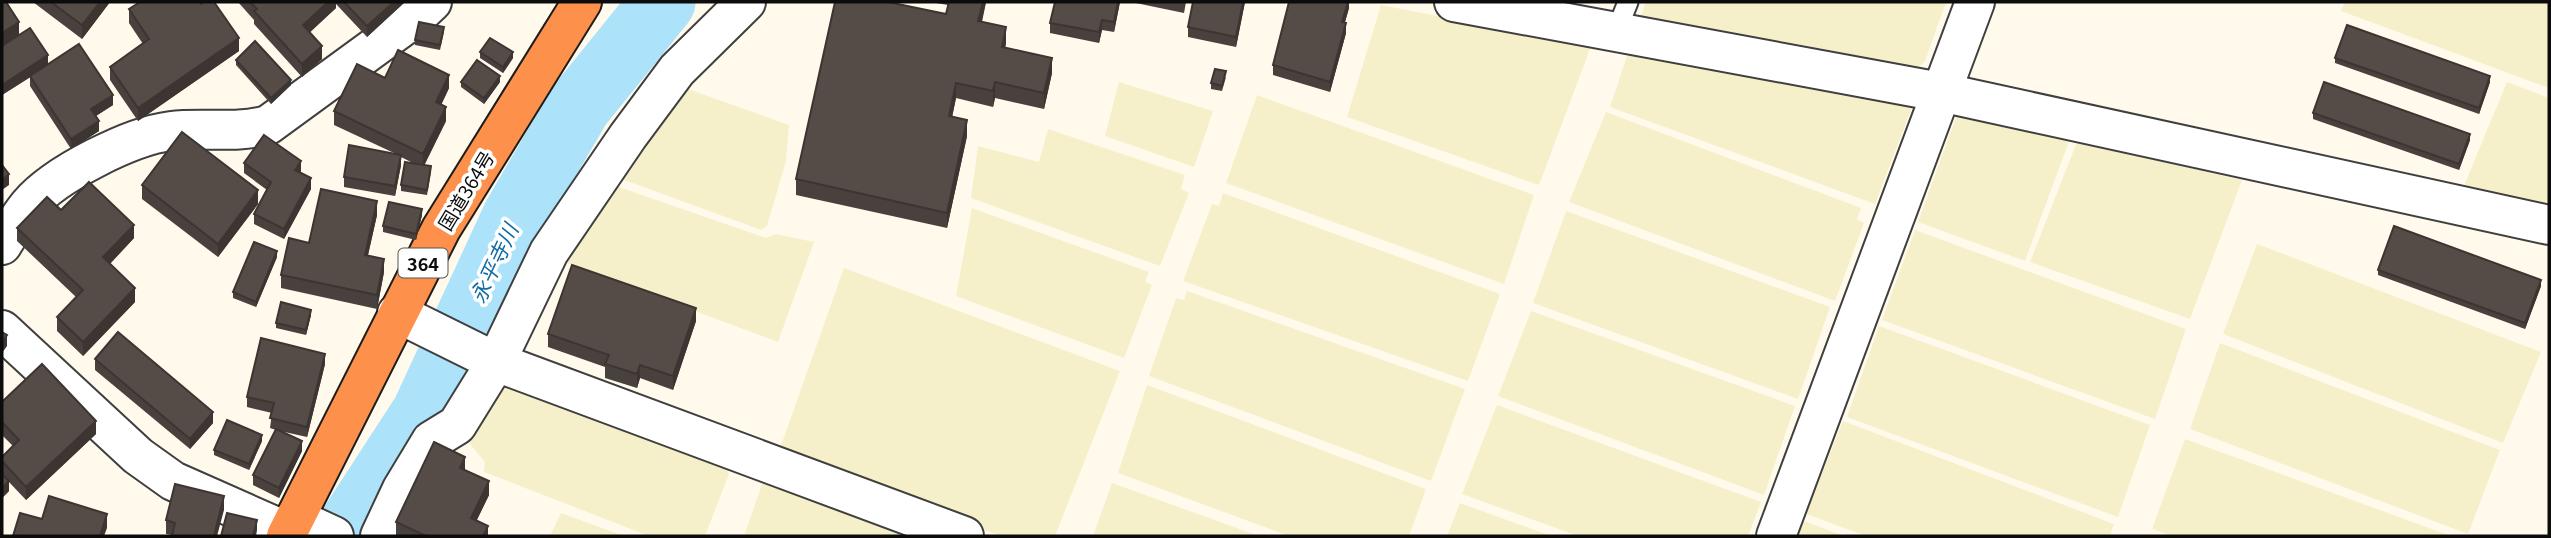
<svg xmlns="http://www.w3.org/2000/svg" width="2551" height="538" font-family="Georgia,'Noto Sans JP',serif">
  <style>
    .farmland { fill: #f6f0ca }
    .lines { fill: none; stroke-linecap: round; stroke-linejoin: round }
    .river { stroke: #ace2fa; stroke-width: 65 }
    .lane-casing { stroke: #3f3f3f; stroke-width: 23 }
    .street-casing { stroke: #3f3f3f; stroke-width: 42 }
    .highway-casing { stroke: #1d1d1d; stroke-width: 42 }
    .lane { stroke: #fff; stroke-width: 19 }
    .street { stroke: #fff; stroke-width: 38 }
    .highway { stroke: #fd914b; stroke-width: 38 }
    .wall { fill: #49413e }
    .shaded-wall { fill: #3c3532 }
    .building { fill: #554c48; stroke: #3c3532; stroke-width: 2 }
    .labels { text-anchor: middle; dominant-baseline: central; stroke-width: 7; stroke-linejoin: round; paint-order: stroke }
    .shield { fill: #fff; stroke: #555; stroke-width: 2 }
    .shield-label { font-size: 18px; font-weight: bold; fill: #0c0c0c }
    .street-label { font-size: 19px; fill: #0c0c0c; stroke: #fff }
    .water-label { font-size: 21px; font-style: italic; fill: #0f6ca4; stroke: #fff }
  </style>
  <rect width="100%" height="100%" fill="#fffaeb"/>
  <g class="farmland">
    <polygon points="1646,2 1946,2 1925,61 1918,68 1641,16"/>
    <polygon points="2345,2 2549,2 2549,88 2341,11"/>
    <polygon points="1381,5 1591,46 1539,185 1347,117"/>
    <polygon points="1628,53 1912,107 1875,204 1610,107"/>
    <polygon points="1119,82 1213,111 1194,167 1105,136"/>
    <polygon points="2507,82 2549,98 2549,210 2461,193"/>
    <polygon points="685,88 789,125 786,161 767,226 761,230 619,178"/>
    <polygon points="1257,95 1534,195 1504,284 1226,183"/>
    <polygon points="1606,112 1861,208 1857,219 1864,223 1835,301 1569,202"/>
    <polygon points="1956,117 2069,141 2025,261 1918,222"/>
    <polygon points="1048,129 1185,175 1181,189 1189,193 1160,266 971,198 978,146 1039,162"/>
    <polygon points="2077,142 2242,180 2190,319 2030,262"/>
    <polygon points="616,186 766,238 776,234 814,242 778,342 564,262"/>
    <polygon points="1223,193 1500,294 1468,381 1183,281 1212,204 1219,206"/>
    <polygon points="972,208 1149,272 1145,282 1152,285 1124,358 956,296"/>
    <polygon points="1566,211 1830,307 1798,399 1533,303"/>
    <polygon points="1915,230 2186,329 2155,419 1882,320"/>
    <polygon points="2257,244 2541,352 2503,443 2223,334"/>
    <polygon points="844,268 1120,371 1055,536 1001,536 778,454"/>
    <polygon points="1187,291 1465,389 1431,481 1149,376 1176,298 1184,300"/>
    <polygon points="1531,311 1795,406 1764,495 1498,396"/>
    <polygon points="1879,326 2150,425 2118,517 1847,417"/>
    <polygon points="2220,343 2500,450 2468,534 2190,429"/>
    <polygon points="492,384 523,387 724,462 729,474 705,536 649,536 484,472 485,462 470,444 469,434"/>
    <polygon points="1147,385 1426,489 1409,536 1289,536 1118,473"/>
    <polygon points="1497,405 1761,502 1748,536 1578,536 1462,494"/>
    <polygon points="1843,421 2114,524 2110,536 1866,536 1806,514"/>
    <polygon points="2185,439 2451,536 2172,536 2152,529"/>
    <polygon points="769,480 919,536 744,536 762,484"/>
    <polygon points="1112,483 1259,536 1093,536"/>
    <polygon points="1460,503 1551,536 1447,536"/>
    <polygon points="561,513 624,536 550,536"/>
    <polygon points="1804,521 1844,536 1798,536"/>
  </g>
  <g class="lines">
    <polyline class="river" points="344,536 424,413 515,216 579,106 663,2"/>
    <defs>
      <polyline id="lane" points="1616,32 1628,2"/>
      <g id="street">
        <polyline points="1454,2 1940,92 2549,225"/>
        <path d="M2,245C10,232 19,217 29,205C55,174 131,136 171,131C204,127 235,134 268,125L416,17L432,2"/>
        <polyline points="397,313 496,362 964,536"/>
        <polyline points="2,330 138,456 173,481 288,532"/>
        <polyline points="295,518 334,536"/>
        <polyline points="380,536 402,489 431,441 457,425 496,362 549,252 628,136 677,70 746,2"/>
        <polyline points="1776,536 1975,2"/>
      </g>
      <polyline id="highway" points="286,536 441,229 582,2"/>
    </defs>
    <use href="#lane" class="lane-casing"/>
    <use href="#street" class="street-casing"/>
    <use href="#highway" class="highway-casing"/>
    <use href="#lane" class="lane"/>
    <use href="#street" class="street"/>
    <use href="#highway" class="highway"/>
  </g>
  <g class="wall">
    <polygon points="2,2 19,35 48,64 113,105 96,116 99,131 71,149 30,86 30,77 2,95"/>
    <polygon points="33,2 110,2 82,39"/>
    <polygon points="238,2 405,2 367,37 336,4 336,8 309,32 322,59 302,77 254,24 254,20"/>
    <polygon points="930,2 986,2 982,22 1006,43 1005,48 1052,73 1044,109 995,98 993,107 956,98 952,117 967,136 947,228 796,195 796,179 946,14 948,5"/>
    <polygon points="1120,2 1114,32 1102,30 1099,43 1050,33 1050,23"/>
    <polygon points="1131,2 1186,2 1184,13"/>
    <polygon points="1245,2 1236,47 1188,37 1188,27"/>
    <polygon points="1349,2 1349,8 1345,22 1346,33 1330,92 1273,75 1273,65"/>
    <polygon points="129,9 239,51 138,121 110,80 110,67 143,44 129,23"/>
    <polygon points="444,32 440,50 415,45 415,40"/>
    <polygon points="480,52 513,58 503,73 480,58"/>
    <polygon points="2335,58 2490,82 2479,114 2335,63"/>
    <polygon points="236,60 291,85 271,104 236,65"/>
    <polygon points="1226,77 1222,91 1211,89 1211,83"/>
    <polygon points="385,78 449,88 441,105 446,121 424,165 431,172 427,195 401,191 401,185 415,164 401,157 401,165 395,196 344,187 344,177 394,153 334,125 334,111"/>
    <polygon points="461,82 500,82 484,104 461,87"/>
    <polygon points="2313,113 2470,140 2459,170 2313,119"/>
    <polygon points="244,163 301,171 300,172 311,189 284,239 254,224 254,214 267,190 244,173"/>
    <polygon points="142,185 258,204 218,257 142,199"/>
    <polygon points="61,210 134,238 110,264 135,302 83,356 57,331 57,317 76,297 17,241 17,228"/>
    <polygon points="377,215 368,255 384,272 377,309 281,288 281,275 309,243"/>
    <polygon points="422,215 416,240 383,232 383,226"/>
    <polygon points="277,257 256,307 233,298 233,292"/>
    <polygon points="2378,270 2541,286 2525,329 2378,275"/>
    <polygon points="311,315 306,335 276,328 276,323"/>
    <polygon points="696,321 673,390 640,378 637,388 605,378 605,367 548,347 548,334"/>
    <polygon points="95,359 213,423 190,449 95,370"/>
    <polygon points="325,364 307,437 280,431 302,451 279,498 253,485 253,475 276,430 270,428 272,413 247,407 247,397"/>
    <polygon points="2,402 96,434 26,500 9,482 9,491 2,498 2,457 13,446 2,435"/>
    <polygon points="262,441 249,470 214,455 214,450"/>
    <polygon points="465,470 489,495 477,520 488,536 398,536 396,535 396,522"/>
    <polygon points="224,510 172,535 166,534 166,520"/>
  </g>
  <g class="shaded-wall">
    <polygon points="100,2 110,2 82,39 82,25"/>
    <polygon points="328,2 336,2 336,8 303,39 303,25"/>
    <polygon points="394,2 405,2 367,37 367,26"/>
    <polygon points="983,2 986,2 978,37 978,21"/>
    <polygon points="1118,2 1120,2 1114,32 1114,22"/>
    <polygon points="1243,2 1245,2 1236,47 1236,37"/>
    <polygon points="1348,2 1349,2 1349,8 1342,32 1342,22"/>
    <polygon points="1102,20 1102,30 1099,43 1099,32"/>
    <polygon points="19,22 19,35 2,47 2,33"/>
    <polygon points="1346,23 1346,33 1330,92 1330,82"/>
    <polygon points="1006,27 1006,43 1002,62 1002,47"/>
    <polygon points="239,38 239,51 138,121 138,108"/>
    <polygon points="322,46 322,59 302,77 302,64"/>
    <polygon points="513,52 513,58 503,73 503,67"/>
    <polygon points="48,55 48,66 2,95 2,85"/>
    <polygon points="1052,58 1052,73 1044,109 1044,93"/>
    <polygon points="449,75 449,88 436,116 436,102"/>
    <polygon points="500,76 500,82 484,104 484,98"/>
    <polygon points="2490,76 2490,82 2479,114 2479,108"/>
    <polygon points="291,80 291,85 271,104 271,98"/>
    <polygon points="995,82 995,98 993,107 993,91"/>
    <polygon points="956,83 956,98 949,132 949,116"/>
    <polygon points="113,95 113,105 91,119 91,109"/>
    <polygon points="446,107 446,121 423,168 423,154"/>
    <polygon points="967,120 967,136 947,228 947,213"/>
    <polygon points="99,121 99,131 71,149 71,139"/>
    <polygon points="2470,134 2470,140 2459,170 2459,164"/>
    <polygon points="401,155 401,165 395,196 395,186"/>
    <polygon points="301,161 301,171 295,180 295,170"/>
    <polygon points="9,174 9,185 2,190 2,180"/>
    <polygon points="311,178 311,189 284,239 284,229"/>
    <polygon points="258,190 258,204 218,257 218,244"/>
    <polygon points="377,201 377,215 365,268 365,255"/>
    <polygon points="422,209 422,215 416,240 416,234"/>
    <polygon points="134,225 134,238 103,271 103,257"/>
    <polygon points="277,251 277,257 256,307 256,302"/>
    <polygon points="384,259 384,272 377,309 377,295"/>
    <polygon points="2541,280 2541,286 2525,329 2525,323"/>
    <polygon points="135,288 135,302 83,356 83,342"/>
    <polygon points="696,308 696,321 673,390 673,376"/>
    <polygon points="311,310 311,315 306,335 306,330"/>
    <polygon points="7,335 7,346 2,353 2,342"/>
    <polygon points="325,354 325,364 307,437 307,427"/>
    <polygon points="640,365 640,378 637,388 637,374"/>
    <polygon points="213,412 213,423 190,449 190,439"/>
    <polygon points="96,421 96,434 26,500 26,487"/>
    <polygon points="262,435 262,441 249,470 249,464"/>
    <polygon points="302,441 302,451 279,498 279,488"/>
    <polygon points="465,457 465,471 460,468"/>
    <polygon points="9,481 9,491 2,498 2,488"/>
    <polygon points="489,481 489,495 471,531 471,518"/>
    <polygon points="224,496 224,510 217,536 214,536"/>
    <polygon points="107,514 107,528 104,536 100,536"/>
    <polygon points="257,520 257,530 256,536 253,536"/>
    <polygon points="488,526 488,536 483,536"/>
  </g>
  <g class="building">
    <polygon points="2,2 6,2 19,22 2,33"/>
    <polygon points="51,2 100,2 82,25"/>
    <polygon points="140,2 200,2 201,4 204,2 214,2 239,38 138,108 110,67 149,39 129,9"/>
    <polygon points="250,2 328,2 303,25 322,46 302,64 254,11 257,9"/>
    <polygon points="344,2 394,2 367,26"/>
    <polygon points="835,2 888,2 946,14 949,2 983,2 978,21 1006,27 1002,47 1052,58 1044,93 995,82 993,91 956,83 949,116 967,120 947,213 796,179"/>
    <polygon points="1055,2 1118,2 1114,22 1102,20 1099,32 1050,23"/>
    <polygon points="1193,2 1243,2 1236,37 1188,27"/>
    <polygon points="1289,2 1348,2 1342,22 1346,23 1330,82 1273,65"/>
    <polygon points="419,22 444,27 440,45 415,40"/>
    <polygon points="2347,25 2490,76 2479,108 2335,58"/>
    <polygon points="30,28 48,55 2,85 2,46"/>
    <polygon points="490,38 513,52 503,67 480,52"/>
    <polygon points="255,41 291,80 271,98 236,60"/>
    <polygon points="79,44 113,95 91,109 99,121 71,139 30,76"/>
    <polygon points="398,50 449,75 436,102 446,107 423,154 334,111 357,64 385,78"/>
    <polygon points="477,60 500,76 484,98 461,82"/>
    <polygon points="1215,69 1226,71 1222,86 1211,83"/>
    <polygon points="2324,82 2470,134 2459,164 2313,113"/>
    <polygon points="182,132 258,190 218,244 142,185"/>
    <polygon points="264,135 301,161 295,170 311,178 284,229 254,214 271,182 244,163"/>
    <polygon points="349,145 401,155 395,186 344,177"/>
    <polygon points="405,162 431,166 427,190 401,185"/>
    <polygon points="2,165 9,174 2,180"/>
    <polygon points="89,182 134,225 103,257 135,288 83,342 57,317 83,290 17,228 47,197 61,210"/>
    <polygon points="321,189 377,201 365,255 384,259 377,295 281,275 289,238 309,243"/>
    <polygon points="389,202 422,209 416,234 383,226"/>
    <polygon points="2394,226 2541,280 2525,323 2378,270"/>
    <polygon points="254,242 277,251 256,302 233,292"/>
    <polygon points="572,265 696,308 673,376 640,365 637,374 605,364 609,355 548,334"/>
    <polygon points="281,302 311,310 306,330 276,323"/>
    <polygon points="2,332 7,335 2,342"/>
    <polygon points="118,332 213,412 190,439 95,359"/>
    <polygon points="261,338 325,354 307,427 270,418 274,403 247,397"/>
    <polygon points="42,364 96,421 26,487 2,461 2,457 19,440 2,422 2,402"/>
    <polygon points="227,420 262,435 249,464 214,450"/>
    <polygon points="276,429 302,441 279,488 253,475"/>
    <polygon points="434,442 465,457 460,468 489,481 471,518 488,526 483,536 426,536 396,522"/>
    <polygon points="2,474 9,481 2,488"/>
    <polygon points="175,484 224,496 214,536 172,536 175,523 166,520"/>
    <polygon points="49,496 107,514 100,536 13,536 20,513 42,519"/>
    <polygon points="227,513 257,520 253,536 221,536"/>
  </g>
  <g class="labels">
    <rect class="shield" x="398.5" y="248.5" width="49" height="29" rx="5"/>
    <g class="shield-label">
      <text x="423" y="263">364</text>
    </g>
    <g class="street-label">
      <text transform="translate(465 190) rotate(-59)">国道364号</text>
    </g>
    <g class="water-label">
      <text transform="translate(493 263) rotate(-65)">永平寺川</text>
    </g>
  </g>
  <rect width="2551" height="538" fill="none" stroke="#0c0c0c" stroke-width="7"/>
</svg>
